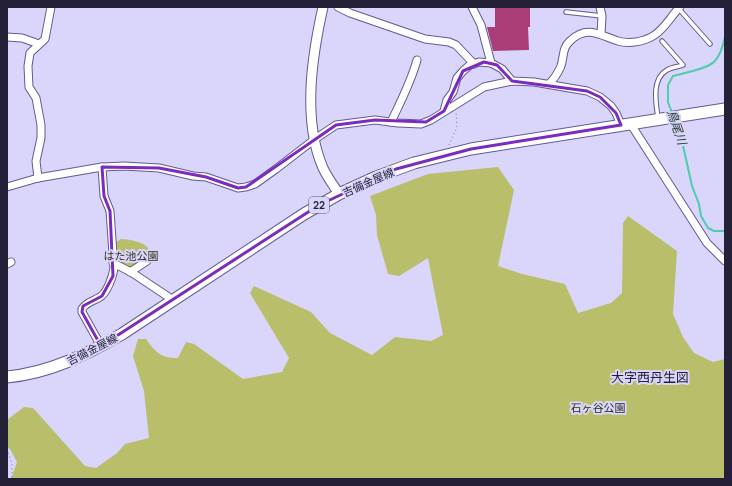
<svg xmlns="http://www.w3.org/2000/svg" width="732" height="486" font-family="Manrope,'Noto Sans JP',sans-serif">
  <style>
    .green { fill: #b9be6b }
    .lines { fill: none; stroke-linecap: round; stroke-linejoin: round }
    .stream { stroke: #4ecdaa; stroke-width: 2 }
    .building { fill: #aa3d76 }
    .service-casing { stroke: #635a8f; stroke-width: 5.5 }
    .minor-casing { stroke: #635a8f; stroke-width: 9 }
    .tertiary-casing { stroke: #635a8f; stroke-width: 11 }
    .primary-casing { stroke: #635a8f; stroke-width: 13 }
    .path { stroke: #7a7693; stroke-width: 1; stroke-dasharray: 1 3; stroke-linecap: butt }
    .service { stroke: #fff; stroke-width: 3.5 }
    .minor { stroke: #fff; stroke-width: 7 }
    .tertiary { stroke: #fff; stroke-width: 9 }
    .primary { stroke: #fff; stroke-width: 11 }
    .marked { fill: none; stroke: #7b2cbf; stroke-width: 3; stroke-linejoin: round }
    .labels { text-anchor: middle; dominant-baseline: central; stroke-width: 4; stroke-linejoin: round; paint-order: stroke }
    .shield { fill: #dad5fa; stroke: #5b5672; stroke-width: 1 }
    .shield-label { font-size: 10px; font-weight: bold; fill: #242037 }
    .street-label { font-size: 11px; fill: #242037; stroke: #dad5fa }
    .park-label { font-size: 11px; fill: #2e2f19; stroke: #dad5fa }
    .water-label { font-size: 12px; font-style: italic; fill: #213c33; stroke: #dad5fa }
    .quarter-label { font-size: 13px; fill: #242037; stroke: #dad5fa }
  </style>
  <rect width="100%" height="100%" fill="#dad5fa"/>
  <g class="green">
    <path d="M498,167L514,190L498,266L522,274L565,284L578,313L611,303L622,293L623,223L628,216L677,251L673,314L683,337L694,353L713,362L725,359V479H11L17,462L10,449L7,447V420L24,407L33,408L85,466L96,468L117,453L125,444L149,438L144,391L133,356L138,339H146C156,353 161,358 178,358L186,342L194,344L243,379L282,372L289,358L250,293L254,286L311,312L330,333L372,355L395,337L431,341L443,335L428,258L399,276L388,274L377,235L376,215L370,196L428,174Z"/>
    <path d="M121,239C128,239 144,242 148,248C151,252 149,257 150,261L134,272L117,263L115,243Z"/>
  </g>
  <g class="lines">
    <g class="stream">
      <path d="M672,113L668,102V85L673,76C684,73 708,69 715,61C721,54 723,46 725,37"/>
      <polyline points="675,121 682,141 692,186 699,204 701,216 708,228 714,231 725,231"/>
    </g>
  </g>
  <polygon class="building" points="495,7 530,7 530,27 528,27 529,50 493,51 487,27 495,27"/>
  <g class="lines">
    <defs>
      <g id="service">
        <polyline points="679,9 710,44"/>
        <polyline points="566,12 602,16"/>
        <path d="M658,118C656,103 651,79 667,70C672,67 678,67 683,65L662,41"/>
      </g>
      <g id="minor">
        <polyline points="338,7 350,13 425,39 449,42 456,45 474,64"/>
        <polyline points="472,7 481,25 491,63 502,69 512,81"/>
        <polyline points="600,7 602,16 601,34"/>
        <polyline points="7,37 22,38 39,44"/>
        <path d="M549,84C554,79 558,73 561,66C564,57 562,48 570,41C587,25 599,35 618,41C629,44 643,42 653,36C665,29 670,17 680,7"/>
        <polyline points="444,111 447,100 453,92 457,78 463,71 470,65 479,62 491,63"/>
        <path d="M391,122C401,101 411,82 417,60"/>
        <polyline points="630,123 707,243 725,261"/>
        <polyline points="38,178 36,161 41,138 41,125 36,98 29,87 28,66 30,53 45,39 51,7"/>
        <polyline points="7,187 38,178 102,167 124,166 159,168 193,176 206,177 238,188 246,187 255,184 276,169 315,139 336,125 375,120 398,123 421,124 431,120 484,87 512,81 534,82 587,91 600,97 611,106 616,113 621,125"/>
        <polyline points="113,263 131,272 173,300"/>
        <polyline points="7,264 11,262"/>
        <polyline points="130,272 147,261"/>
        <path d="M101,346L82,312V309C86,302 94,301 100,297C107,293 113,276 114,268L110,211L104,196L102,167"/>
      </g>
      <path id="tertiary" d="M323,7C312,56 302,120 323,168C327,177 334,186 339,194"/>
      <path id="primary" d="M7,377C49,373 86,355 122,334L304,214L339,194L376,177L414,163L471,149L725,109"/>
    </defs>
    <use href="#service" class="service-casing"/>
    <use href="#minor" class="minor-casing"/>
    <use href="#tertiary" class="tertiary-casing"/>
    <use href="#primary" class="primary-casing"/>
    <g class="path">
      <polyline points="449,145 457,127 456,112"/>
      <polyline points="7,449 12,464 12,479"/>
    </g>
    <use href="#service" class="service"/>
    <use href="#minor" class="minor"/>
    <use href="#tertiary" class="tertiary"/>
    <use href="#primary" class="primary"/>
  </g>
  <path class="marked" d="M484,62L497,65L512,81L587,91L600,97L616,113L621,125L471,149L396,169L319,205L101,346L82,312L83,306L102,296L113,276L110,211L104,196L102,167L159,168L206,177L238,188L246,187L336,125L375,120L426,122L444,111L463,71Z"/>
  <g class="labels">
    <rect class="shield" x="309" y="197" width="20" height="16" rx="3"/>
    <g class="shield-label">
      <text x="319" y="205">22</text>
    </g>
    <g class="street-label">
      <text transform="translate(368 182) rotate(-24)">吉備金屋線</text>
      <text transform="translate(92 349) rotate(-27)">吉備金屋線</text>
    </g>
    <g class="park-label">
      <text x="131" y="255">はた池公園</text>
      <text x="598" y="407">石ヶ谷公園</text>
    </g>
    <g class="water-label">
      <text transform="translate(677 127) rotate(71)">鳥尾川</text>
    </g>
    <g class="quarter-label">
      <text x="650" y="377">大字西丹生図</text>
    </g>
  </g>
  <rect width="732" height="486" fill="none" stroke="#242037" stroke-width="16"/>
</svg>
